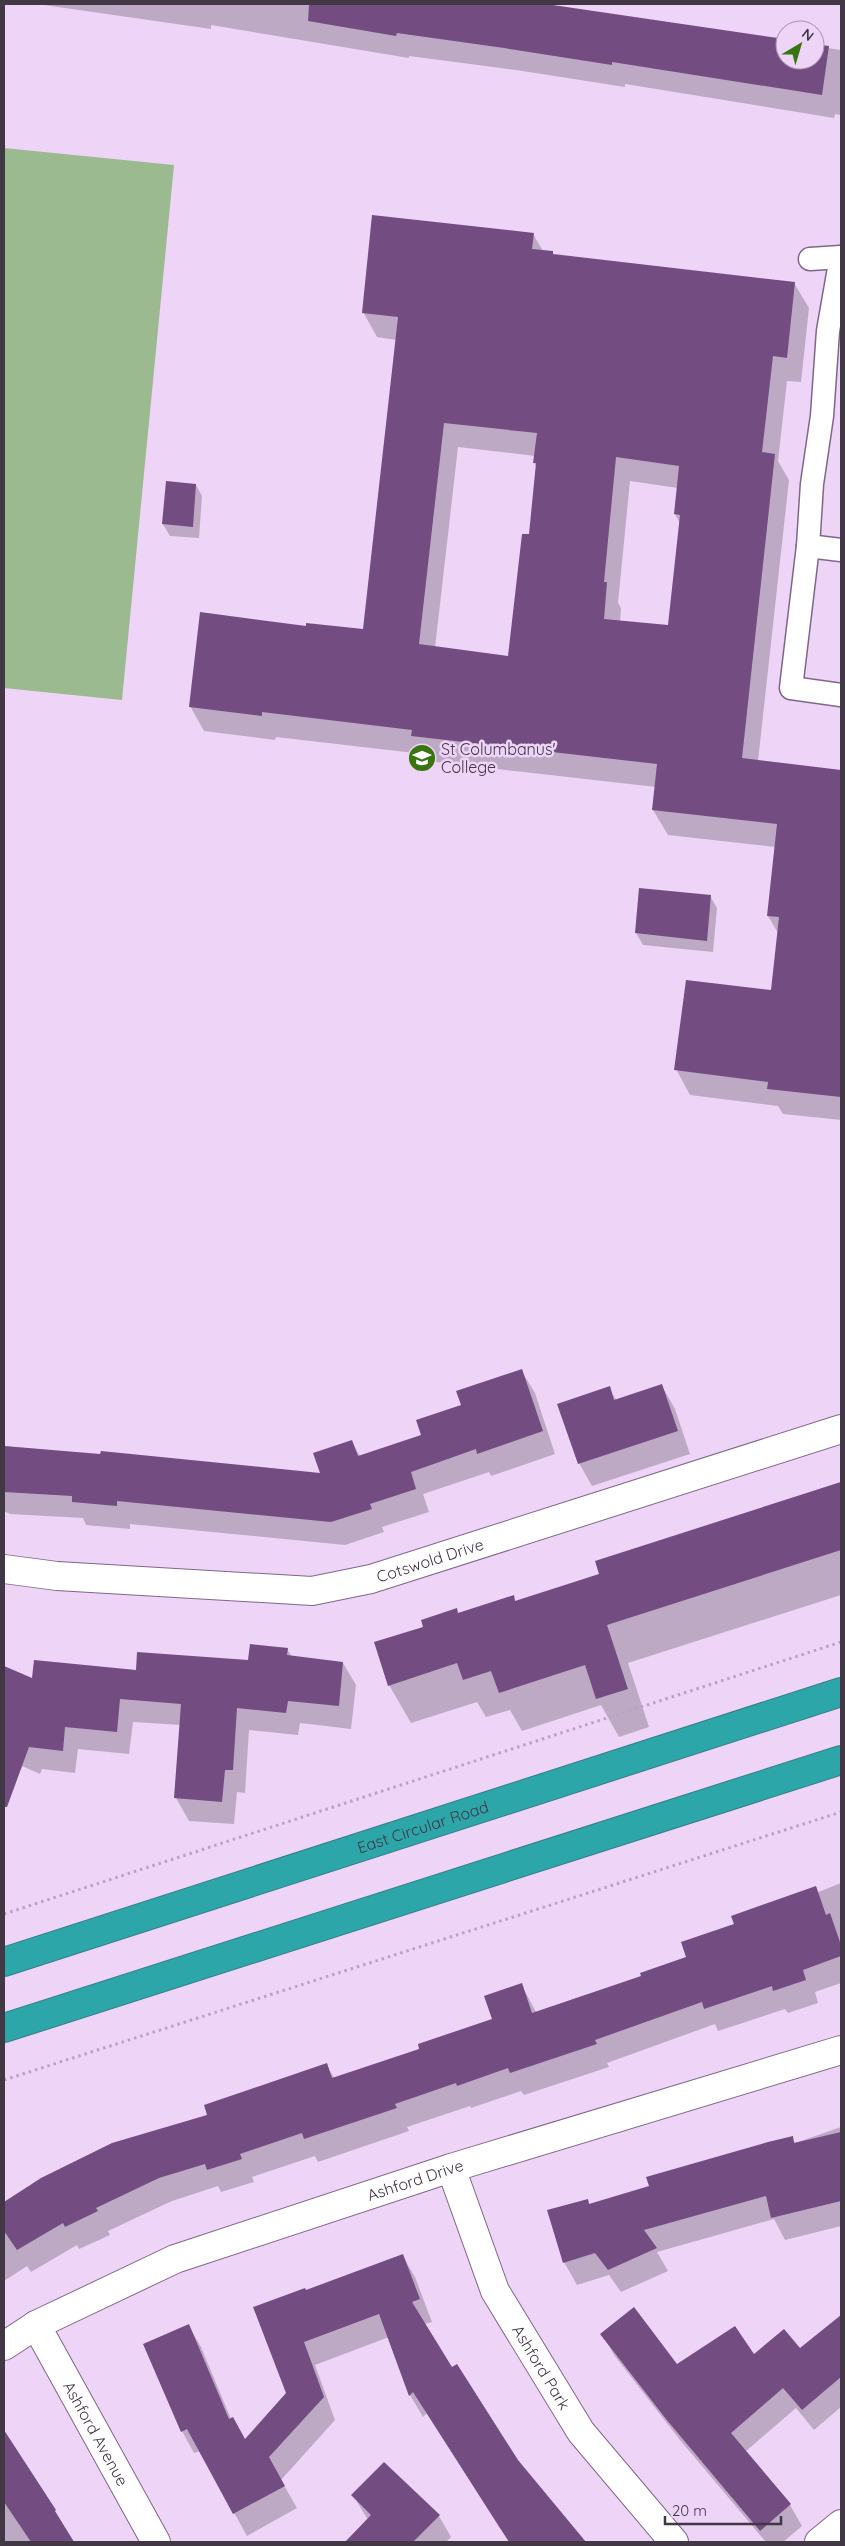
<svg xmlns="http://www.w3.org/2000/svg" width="845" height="2546" font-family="Quicksand,sans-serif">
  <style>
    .green { fill: #9bba8f }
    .shadow { fill: #0003; fill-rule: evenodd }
    .building { fill: #734c82; fill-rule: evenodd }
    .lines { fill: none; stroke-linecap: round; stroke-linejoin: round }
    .lane-casing { stroke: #7f6887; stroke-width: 25 }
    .street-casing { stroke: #7f6887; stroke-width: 30 }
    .highway-casing { stroke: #347f86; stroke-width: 30 }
    .path { stroke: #b9a4c0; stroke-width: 3; stroke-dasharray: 2.5 4; stroke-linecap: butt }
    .lane { stroke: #fff; stroke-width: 22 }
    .street { stroke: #fff; stroke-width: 28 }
    .highway { stroke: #2da6a9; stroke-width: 28 }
    .labels { text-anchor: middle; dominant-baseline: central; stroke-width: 5; stroke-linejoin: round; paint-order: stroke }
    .poi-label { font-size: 16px; fill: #413745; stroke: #eed4f7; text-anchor: start }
    .street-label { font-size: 16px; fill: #413745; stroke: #eed4f7 }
  </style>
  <rect width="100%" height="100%" fill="#eed4f7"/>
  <polygon class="green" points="4,148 174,165 122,700 4,688"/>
  <g class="shadow">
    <polygon points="37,4 519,4 785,41 785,60 815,60 815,46 841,50 841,115 835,114 834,118 625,84 625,87 516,70 409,56 409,58 211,25 211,29"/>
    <path d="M533,234L543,251L552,253L554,256L794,283L809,308L801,382L787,381L778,461L789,480L758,761L841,771V1120L783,1114L778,1106L690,1095L676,1069L772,991L778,933L768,916L775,847L668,835L653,810L656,787L427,761L423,754L276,737L275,740L204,731L190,706L307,628L364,631L396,340L377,337L363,312ZM458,447L535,456L534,463L537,467L530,536L509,657L435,648ZM630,481L678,488L675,514L680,523L669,627L620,622L621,608L618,603Z"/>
    <polygon points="196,485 202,496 199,538 170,536 163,524"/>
    <polygon points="710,896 717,908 713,952 643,945 636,933"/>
    <polygon points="521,1370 535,1393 555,1454 491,1476 489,1472 423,1494 429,1512 382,1527 384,1532 345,1545 130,1524 130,1529 86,1525 83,1518 10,1514 4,1511 4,1446 322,1475 352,1442 360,1456 423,1436 463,1406"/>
    <polygon points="662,1386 675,1409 690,1454 592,1486 579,1463 609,1388 617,1401"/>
    <polygon points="841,1482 841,1595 628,1663 649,1727 619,1737 601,1705 522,1731 510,1710 486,1717 477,1702 411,1723 389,1685 425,1627 513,1597 516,1602 600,1575 816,1490"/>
    <polygon points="287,1649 292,1657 343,1663 356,1685 351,1729 300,1723 298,1735 249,1730 245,1793 237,1792 234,1824 189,1821 176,1798 181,1725 133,1722 129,1754 78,1749 75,1773 42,1769 40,1774 4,1758 4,1667 33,1680 249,1661"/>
    <polygon points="841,1883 841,1983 815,1992 818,2003 788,2013 785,2009 718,2031 715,2024 607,2063 609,2067 524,2095 521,2091 471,2108 470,2106 407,2127 409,2131 318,2162 315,2156 252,2177 254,2182 221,2192 218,2186 172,2201 108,2231 110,2235 79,2249 77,2245 31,2272 27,2266 4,2281 4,2202 42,2179 208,2115 326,2065 335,2079 421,2050 493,2020 521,1984 536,2012 643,1976 688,1957 736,1925"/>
    <polygon points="841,2127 841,2226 785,2240 774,2219 657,2252 668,2271 621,2292 609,2275 577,2285 564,2262 587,2200 590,2205 650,2187 792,2138 795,2143"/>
    <polygon points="402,2255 415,2277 432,2322 424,2324 452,2369 517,2461 584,2542 515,2542 503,2528 501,2530 427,2413 423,2417 410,2395 389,2337 315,2365 335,2420 281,2480 297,2508 247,2536 200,2451 194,2453 182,2431 188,2325 201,2347 231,2419 245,2441 287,2393 306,2292"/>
    <polygon points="841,2317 841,2407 814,2430 796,2408 745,2452 790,2505 802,2526 783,2542 766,2542 680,2440 614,2355 602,2334 677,2366 800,2350"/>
    <polygon points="4,2432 74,2542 4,2542"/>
    <polygon points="353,2495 439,2516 451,2537 446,2542 359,2542 368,2520"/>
  </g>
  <g class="building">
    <polygon points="309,4 546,4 785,39 785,60 815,60 815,44 829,46 822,95 612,62 612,65 504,48 397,33 396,36 308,21"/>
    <path d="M372,215L534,233L532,249L553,251V254L795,282L787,358L773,356L762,452L775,454L742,758L841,770V1097L767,1089L768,1082L674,1070L686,980L771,990L779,917L767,916L777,824L652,810L657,764L411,736L412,730L262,712V716L189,707L200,612L306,626V623L363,629L398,317L362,313ZM444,423L537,433L533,463H536L529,534H522L508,656L419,644ZM616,457L679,466L674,514L680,515L668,625L604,619L607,582H604Z"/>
    <polygon points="166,481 196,484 193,527 162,524"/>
    <polygon points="639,888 711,895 707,941 635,933"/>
    <polygon points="522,1369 543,1431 477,1454 476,1449 411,1472 416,1489 370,1504 372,1509 331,1522 117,1501 117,1506 72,1502 72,1496 4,1492 4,1446 100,1454 101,1451 320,1473 313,1453 352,1440 358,1456 421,1435 416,1420 461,1405 456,1391"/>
    <polygon points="662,1384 678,1431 578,1464 557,1404 610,1386 614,1400"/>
    <polygon points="841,1482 841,1550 607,1625 628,1689 596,1699 585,1665 499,1693 491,1671 463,1680 457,1663 388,1686 374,1642 423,1627 421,1620 457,1608 458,1613 514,1595 515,1601 599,1574 595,1561"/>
    <polygon points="250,1644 288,1648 287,1655 343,1662 339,1706 288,1701 286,1713 237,1708 233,1770 225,1770 222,1802 174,1798 181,1704 120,1699 117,1732 65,1727 63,1751 29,1747 7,1807 4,1807 4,1666 32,1678 34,1660 136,1670 137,1652 248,1660"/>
    <polygon points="816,1886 826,1915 830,1913 841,1945 841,1956 803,1970 806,1980 773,1991 772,1986 704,2009 702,2002 595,2040 597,2044 510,2073 508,2068 457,2086 456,2083 395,2104 397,2108 304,2139 302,2133 240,2154 242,2159 207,2170 205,2164 159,2178 96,2208 98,2211 65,2227 63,2223 17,2250 4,2231 4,2202 41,2178 112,2143 207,2115 204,2105 327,2063 332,2078 419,2049 418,2044 492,2019 484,1996 522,1983 532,2013 641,1976 640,1973 686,1957 681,1942 734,1924 731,1916"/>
    <polygon points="841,2132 841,2201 771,2218 766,2196 644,2230 657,2248 608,2270 595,2253 563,2263 547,2210 588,2199 589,2204 649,2186 646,2177 768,2142 793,2136 794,2143"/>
    <polygon points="403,2254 420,2299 412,2302 452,2367 457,2364 518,2460 586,2542 509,2542 413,2392 409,2396 379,2314 304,2342 324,2397 269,2457 285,2486 233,2514 187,2429 181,2432 143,2344 189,2324 229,2419 233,2417 245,2439 286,2393 253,2307 305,2288 306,2290"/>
    <polygon points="634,2307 677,2364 735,2326 754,2354 784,2329 800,2348 841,2315 841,2377 802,2410 783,2388 731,2433 791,2504 760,2531 666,2419 600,2334"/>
    <polygon points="4,2430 56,2510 55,2511 74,2542 31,2542 4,2502"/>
    <polygon points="384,2462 440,2515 413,2542 345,2542 371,2515 351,2495"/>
  </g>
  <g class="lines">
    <defs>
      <g id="lane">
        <polyline points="841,257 828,331 822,416 812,484 808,546 791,688 841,695"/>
        <polyline points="810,259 841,257"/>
        <polyline points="808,546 841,550"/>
      </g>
      <g id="street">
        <path id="s1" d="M4,1569L57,1576L312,1591L371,1579L841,1429"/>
        <path id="s2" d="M451,2168L495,2291L581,2432L674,2542"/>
        <path id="s3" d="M36,2325L156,2542"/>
        <path id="s4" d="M4,2346L36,2325L175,2259L451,2168L841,2050"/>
        <polyline points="819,2542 841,2524"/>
      </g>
      <g id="highway">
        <path id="s5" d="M4,1962L841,1692"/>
        <polyline points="4,2028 841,1760"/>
      </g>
    </defs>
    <use href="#lane" class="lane-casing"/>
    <use href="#street" class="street-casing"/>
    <use href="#highway" class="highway-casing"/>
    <g class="path">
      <polyline points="4,1914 841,1642"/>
      <polyline points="4,2080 841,1812"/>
    </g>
    <use href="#lane" class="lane"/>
    <use href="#street" class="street"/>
    <use href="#highway" class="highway"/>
  </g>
  <defs>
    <symbol id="school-disc" viewBox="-11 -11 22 22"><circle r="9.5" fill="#377510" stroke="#eed4f7"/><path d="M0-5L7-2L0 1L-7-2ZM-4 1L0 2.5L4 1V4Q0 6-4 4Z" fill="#fff"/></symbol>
  </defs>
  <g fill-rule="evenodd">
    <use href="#school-disc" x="406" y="742" width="32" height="32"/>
  </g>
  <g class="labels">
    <g class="poi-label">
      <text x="441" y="749">St Columbanus'<tspan x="441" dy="18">College</tspan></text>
    </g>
    <g class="street-label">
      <text stroke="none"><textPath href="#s1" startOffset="431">Cotswold Drive</textPath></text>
      <text stroke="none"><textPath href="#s5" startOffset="440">East Circular Road</textPath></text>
      <text stroke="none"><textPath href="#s4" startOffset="445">Ashford Drive</textPath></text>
      <text stroke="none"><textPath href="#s2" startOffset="220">Ashford Park</textPath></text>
      <text stroke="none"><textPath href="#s3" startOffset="124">Ashford Avenue</textPath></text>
    </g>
  </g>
  <rect width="845" height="2546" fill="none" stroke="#413745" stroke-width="10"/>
  <g transform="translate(800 45) rotate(38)"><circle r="24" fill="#eed4f7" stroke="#a995b0"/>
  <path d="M0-4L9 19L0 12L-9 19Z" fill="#377510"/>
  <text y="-8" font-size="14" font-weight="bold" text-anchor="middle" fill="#413745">N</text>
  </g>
  <path d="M665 2516v8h116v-8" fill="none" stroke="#413745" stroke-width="2.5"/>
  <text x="672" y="2516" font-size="15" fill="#413745" stroke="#eed4f7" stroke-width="4" paint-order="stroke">20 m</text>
</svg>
